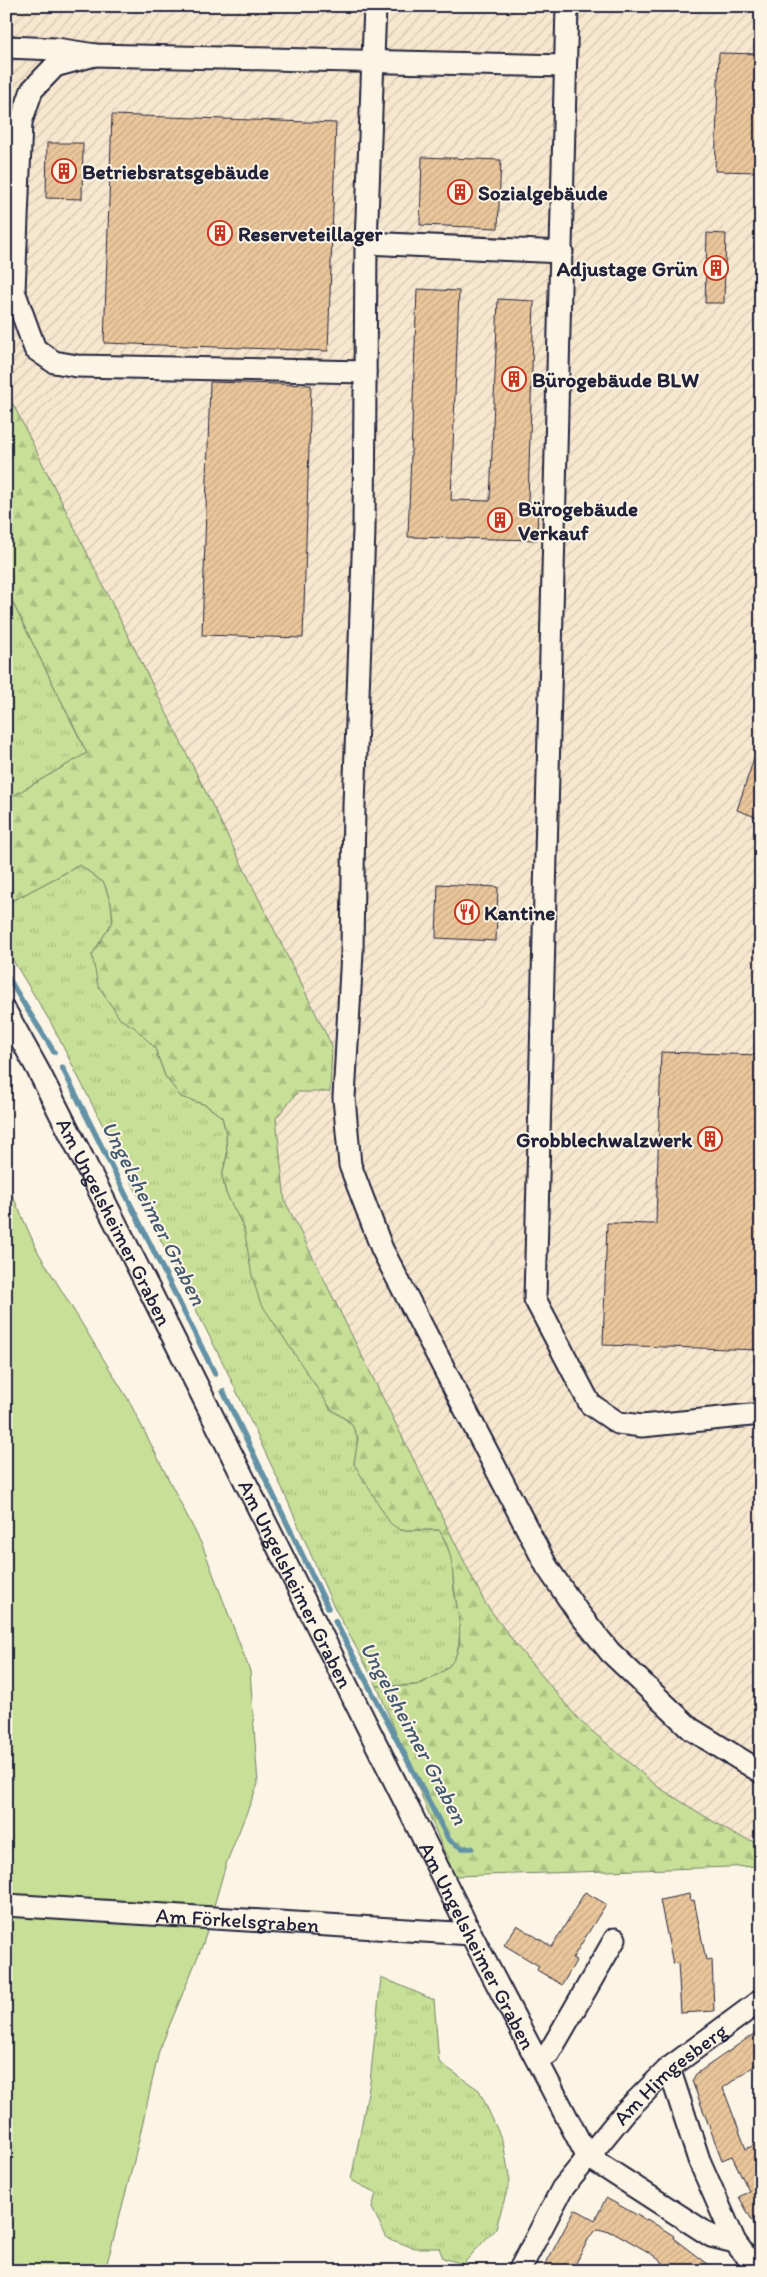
<svg xmlns="http://www.w3.org/2000/svg" width="767" height="2277" font-family="Itim,sans-serif">
  <style>
    .industrial { fill: url(#industrial-furrows) }
    .grass { fill: url(#grass-tufts); stroke: #748068 }
    .forest { fill: url(#forest-firs); stroke: #748068 }
    .garden { fill: #c7df96; stroke: #748068 }
    .lines { fill: none; stroke-linecap: round; stroke-linejoin: round }
    .stream { stroke: #6492a7; stroke-width: 5.5 }
    .building { fill: url(#building-hatch); stroke: #22223b }
    .minor-casing { stroke: #22223b; stroke-width: 25 }
    .minor { stroke: #fcf5e5; stroke-width: 21 }
    .labels { text-anchor: middle; dominant-baseline: central; stroke-width: 4; stroke-linejoin: round; paint-order: stroke }
    .poi-label { font-size: 21px; font-weight: bold; fill: #22223b; stroke: #fcf5e5; text-anchor: start }
    .street-label { font-size: 21px; fill: #22223b; stroke: #fcf5e5 }
    .water-label { font-size: 22px; font-style: italic; fill: #435a71; stroke: #fcf5e5 }
  </style>
  <defs>
    <pattern id="industrial-furrows" width="10" height="10" patternUnits="userSpaceOnUse" patternTransform="scale(1.25)"><rect width="10" height="10" fill="#f7e7cf"/><path d="M-1 1l2-2M0 10L10 0M9 11l2-2" fill="none" stroke="#d3c6b3"/></pattern>
    <pattern id="grass-tufts" width="24" height="20" patternUnits="userSpaceOnUse" patternTransform="scale(1.25)"><rect width="24" height="20" fill="#c7df96"/><path d="M3 7l-1-3M5 7V3M7 7l1-3M15 17l-1-3M17 17v-4M19 17l1-3" fill="none" stroke="#abbf82"/></pattern>
    <pattern id="forest-firs" width="22" height="20" patternUnits="userSpaceOnUse" patternTransform="scale(1.25)"><rect width="22" height="20" fill="#c7df96"/><path d="M5 1l3.5 6h-7zM16 11l3.5 6h-7z" fill="#abbf82"/></pattern>
    <pattern id="building-hatch" width="6" height="6" patternUnits="userSpaceOnUse" patternTransform="scale(1.25)"><rect width="6" height="6" fill="#eac69b"/><path d="M-1 1l2-2M0 6l6-6M5 7l2-2" fill="none" stroke="#c8aa86"/></pattern>
  </defs>
  <rect width="100%" height="100%" fill="#fcf5e5"/>
  <filter id="ink" filterUnits="userSpaceOnUse"><feTurbulence type="fractalNoise" baseFrequency=".02" numOctaves="2"/><feDisplacementMap in="SourceGraphic" scale="10" xChannelSelector="R" yChannelSelector="G"/><feConvolveMatrix kernelMatrix="1 2 1 2 8 2 1 2 1" color-interpolation-filters="sRGB"/></filter>
  <g filter="url(#ink)">
    <polygon class="industrial" points="6,6 761,6 761,1844 735,1835 658,1787 580,1721 517,1646 485,1603 285,1200 276,1118 332,1046 6,390"/>
    <g class="grass">
      <polygon points="6,589 87,753 6,800"/>
      <path d="M80,865L104,883L111,903L113,921L92,955L120,1019L134,1027L155,1048L165,1076L181,1097L206,1105L222,1117L226,1133L227,1155L222,1176L226,1193L244,1228L249,1249L330,1409C360,1428 360,1430 354,1464L400,1530H440L452,1558L454,1590L460,1623L459,1643L455,1660L439,1675L417,1685L377,1686L332,1603L282,1488L226,1369L51,1023L6,949V904Z"/>
      <polygon points="381,1977 434,2000 439,2062 479,2090 503,2142 510,2181 496,2228 463,2264 443,2258 439,2248 414,2248 387,2238 372,2208 376,2193 351,2180 370,2082"/>
    </g>
    <path class="forest" d="M6,390L332,1046L330,1092H298L276,1118L285,1201L485,1603L517,1646L580,1721L658,1787L735,1835L761,1844V1866L454,1876L377,1686C390,1686 403,1687 416,1685C422,1684 428,1680 433,1677C470,1661 459,1624 455,1593C451,1566 454,1554 439,1530H400L390,1523L354,1464L358,1438L351,1423L331,1409L260,1302L252,1276L244,1228L226,1193L222,1176L227,1155L226,1133L222,1117L206,1105L181,1097L165,1076L155,1048L134,1027L120,1019L98,985L92,955L113,921L111,903L104,883L80,865L6,904V800L87,753L6,589Z"/>
    <polygon class="garden" points="6,1181 38,1252 128,1399 203,1547 250,1671 258,1784 226,1864 203,1944 159,2051 134,2161 105,2271 6,2271"/>
    <g class="lines">
      <g class="stream">
        <path d="M6,973C20,1000 38,1025 54,1052"/>
        <polyline points="62,1067 215,1374"/>
        <polyline points="223,1391 328,1608"/>
        <polyline points="335,1621 449,1840 462,1848 472,1848"/>
      </g>
    </g>
    <g class="building">
      <polygon points="719,53 761,54 761,172 715,171"/>
      <polygon points="112,115 336,123 328,351 104,343"/>
      <polygon points="47,143 83,143 82,199 46,198"/>
      <polygon points="422,157 501,160 498,228 420,225"/>
      <polygon points="707,233 726,234 724,303 705,303"/>
      <polygon points="417,289 459,291 451,500 490,501 498,299 534,301 528,502 538,502 537,540 408,537"/>
      <polygon points="210,382 311,385 303,638 202,635"/>
      <polygon points="758,746 761,746 761,819 737,810"/>
      <polygon points="438,884 498,887 496,941 436,938"/>
      <polygon points="661,1052 761,1055 761,1350 603,1345 607,1223 656,1224"/>
      <polygon points="585,1892 606,1904 572,1959 576,1961 562,1985 537,1970 539,1966 504,1945 517,1925 552,1947"/>
      <polygon points="689,1894 690,1901 694,1900 706,1960 712,1959 714,2011 681,2013 678,1963 673,1964 660,1900"/>
      <polygon points="761,2029 761,2061 723,2088 746,2149 756,2144 761,2155 761,2236 739,2197 749,2191 732,2156 722,2160 692,2081 696,2074"/>
      <polygon points="606,2198 646,2220 647,2219 674,2236 673,2238 716,2271 674,2271 650,2253 617,2234 598,2229 590,2236 572,2271 542,2271 575,2209 595,2220"/>
    </g>
    <g class="lines">
      <defs>
        <g id="minor">
          <polyline points="375,6 366,243 364,530 354,805 352,952 344,1098 350,1165 382,1249 547,1567 577,1611 610,1652 691,1729 761,1772"/>
          <polyline points="567,6 535,1299 590,1404 618,1423 642,1426 761,1414"/>
          <polyline points="6,47 56,49 95,55 564,66"/>
          <polyline points="95,55 55,66 32,90 21,122 14,291 35,349 54,362 77,366 365,372"/>
          <polyline points="366,243 562,252"/>
          <path id="s1" d="M6,1012L38,1070L149,1289L471,1934L587,2156L711,2236L735,2242L757,2271"/>
          <path id="s2" d="M6,1905L471,1934"/>
          <polyline points="538,2061 549,2053 615,1939"/>
          <polyline points="669,2068 699,2160 735,2242"/>
          <path id="s3" d="M519,2271L562,2189L625,2112L669,2068L761,2000"/>
        </g>
      </defs>
      <use href="#minor" class="minor-casing"/>
      <use href="#minor" class="minor"/>
    </g>
  </g>
  <defs>
    <symbol id="building-ring" viewBox="-11 -11 22 22"><circle r="9.5" fill="#fcf5e5" stroke="#c8321e" stroke-width="1.5"/><path d="M-4-6H4V6H1V3H-1V6H-4ZM-2.5-4.3h1.7v1.8h-1.7ZM.8-4.3h1.7v1.8H.8ZM-2.5-1h1.7V.8h-1.7ZM.8-1h1.7V.8H.8Z" fill="#c8321e"/></symbol>
    <symbol id="restaurant-ring" viewBox="-11 -11 22 22"><circle r="9.5" fill="#fcf5e5" stroke="#c8321e" stroke-width="1.5"/><path d="M-5-6h1v4h1v-4h1v4h1v-4h1v5L-1.5 .5V6h-2V.5L-5-1ZM5-6V6H3V1.5H1.5Q1.5-4 5-6Z" fill="#c8321e"/></symbol>
  </defs>
  <g fill-rule="evenodd">
    <use href="#building-ring" x="50" y="157" width="28" height="28"/>
    <use href="#building-ring" x="446" y="178" width="28" height="28"/>
    <use href="#building-ring" x="206" y="219" width="28" height="28"/>
    <use href="#building-ring" x="702" y="254" width="28" height="28"/>
    <use href="#building-ring" x="500" y="365" width="28" height="28"/>
    <use href="#building-ring" x="486" y="506" width="28" height="28"/>
    <use href="#restaurant-ring" x="453" y="898" width="28" height="28"/>
    <use href="#building-ring" x="696" y="1125" width="28" height="28"/>
  </g>
  <g class="labels">
    <g class="poi-label">
      <text x="82" y="171">Betriebsratsgebäude</text>
      <text x="478" y="192">Sozialgebäude</text>
      <text x="238" y="233">Reserveteillager</text>
      <text x="698" y="268" text-anchor="end">Adjustage Grün</text>
      <text x="532" y="379">Bürogebäude BLW</text>
      <text x="518" y="508">Bürogebäude<tspan x="518" dy="24">Verkauf</tspan></text>
      <text x="484" y="912">Kantine</text>
      <text x="692" y="1139" text-anchor="end">Grobblechwalzwerk</text>
    </g>
    <g class="street-label">
      <text stroke="none"><textPath href="#s1" startOffset="236">Am Ungelsheimer Graben</textPath></text>
      <text stroke="none"><textPath href="#s1" startOffset="641">Am Ungelsheimer Graben</textPath></text>
      <text stroke="none"><textPath href="#s2" startOffset="232">Am Förkelsgraben</textPath></text>
      <text stroke="none"><textPath href="#s1" startOffset="1046">Am Ungelsheimer Graben</textPath></text>
      <text stroke="none"><textPath href="#s3" startOffset="251">Am Himgesberg</textPath></text>
    </g>
    <g class="water-label">
      <text transform="translate(154 1213) rotate(63)">Ungelsheimer Graben</text>
      <text transform="translate(414 1733) rotate(62)">Ungelsheimer Graben</text>
    </g>
  </g>
  <rect width="767" height="2277" fill="none" stroke="#fcf5e5" stroke-width="25"/>
  <rect x="12" y="12" width="742" height="2252" fill="none" stroke="#22223b" stroke-width="2" filter="url(#ink)"/>
</svg>
